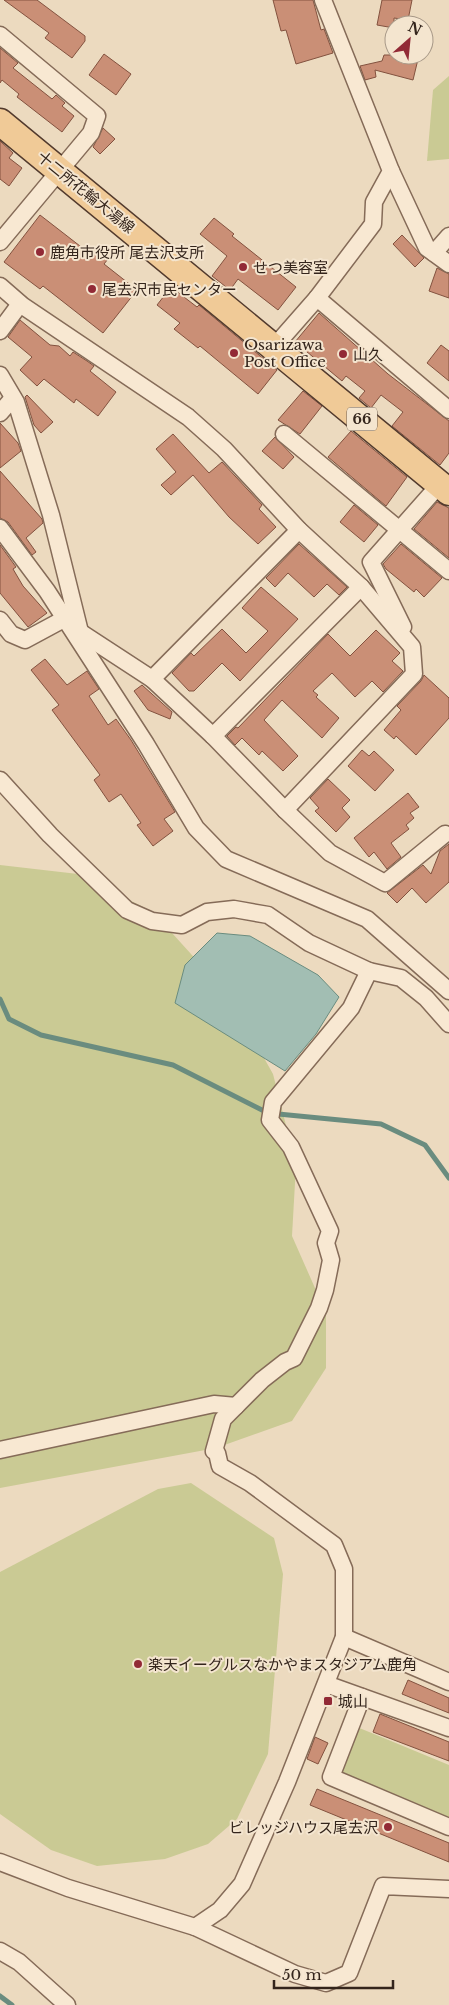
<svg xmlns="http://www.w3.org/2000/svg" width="449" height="2005" font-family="'Libre Baskerville','Noto Sans JP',serif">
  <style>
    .green { fill: #caca94 }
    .water { fill: #a2beb3; stroke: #6a8c7f }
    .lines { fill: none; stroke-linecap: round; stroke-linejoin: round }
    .stream { stroke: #6a8c7f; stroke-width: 5 }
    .building { fill: #ca8f76; stroke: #83523f }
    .street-casing { stroke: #856b58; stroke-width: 19 }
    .primary-casing { stroke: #523a2d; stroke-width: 29 }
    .street { stroke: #f8e8d2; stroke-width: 16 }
    .primary { stroke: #f0ca97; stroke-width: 26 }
    .poi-dot { fill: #922a36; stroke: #f4e5cf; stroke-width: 2 }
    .labels { text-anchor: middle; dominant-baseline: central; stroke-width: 4; stroke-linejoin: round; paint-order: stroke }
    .shield { fill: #f4e5cf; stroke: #6e5f52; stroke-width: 1 }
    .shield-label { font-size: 14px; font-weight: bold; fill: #34251c }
    .street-label { font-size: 15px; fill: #34251c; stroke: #f4e5cf }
    .poi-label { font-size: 15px; fill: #34251c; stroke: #f4e5cf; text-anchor: start }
  </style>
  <rect width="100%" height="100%" fill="#ecdabf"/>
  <g class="green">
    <polygon points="449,76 449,159 427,161 433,90"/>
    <polygon points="0,865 78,874 153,912 229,996 273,1074 296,1165 292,1236 326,1313 326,1368 292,1421 216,1448 0,1488"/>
    <polygon points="191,1483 274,1538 283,1574 268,1754 237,1819 208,1844 165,1859 97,1866 51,1850 0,1814 0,1572 158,1489"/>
    <polygon points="357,1727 449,1765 449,1824 339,1777"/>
  </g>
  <polygon class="water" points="217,933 250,936 318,975 339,997 316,1034 285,1071 175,1003 185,965"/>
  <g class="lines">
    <g class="stream">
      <polyline points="0,999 9,1019 41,1035 173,1065 268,1113 381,1124 425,1145 449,1178"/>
      <polyline points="0,1996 12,2005"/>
    </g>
  </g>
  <g class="building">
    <polygon points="4,0 37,0 85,36 85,41 72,58 45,38 49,33"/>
    <polygon points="273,0 313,0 321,30 324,29 333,53 296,64 286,30 281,31"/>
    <polygon points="382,0 412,0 408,20 394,18 394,28 377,25"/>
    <polygon points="0,48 18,63 13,68 52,99 56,95 65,103 62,106 74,116 62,132 17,97 19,94 2,80 0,83"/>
    <polygon points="104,54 131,74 116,95 89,75"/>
    <polygon points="384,55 419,55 413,80 375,70 376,77 365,80 360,66 382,61"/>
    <polygon points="103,128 115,139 100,154 93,147"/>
    <polygon points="0,141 13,153 9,158 22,168 9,186 0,179"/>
    <polygon points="40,215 89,253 94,248 108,259 104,264 137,290 103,333 43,286 40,289 4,262"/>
    <polygon points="214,218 234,234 232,236 296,287 278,310 238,279 230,290 212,276 227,256 200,234"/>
    <polygon points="402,235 424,258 415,267 393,244"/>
    <polygon points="437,268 449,274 449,298 429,291"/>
    <polygon points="171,287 197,307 199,305 277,370 258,394 200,346 198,348 174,329 180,323 157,305"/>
    <polygon points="319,313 388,374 449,421 449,453 440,465 392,426 403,412 381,395 371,408 359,398 365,391 346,376 342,381 295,342"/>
    <polygon points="20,320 50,345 59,346 70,356 73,352 87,361 94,366 90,371 116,392 98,416 76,399 74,403 44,379 37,386 20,370 32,357 8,337"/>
    <polygon points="441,345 449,351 449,381 427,363"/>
    <polygon points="303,391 322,406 300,434 278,420"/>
    <polygon points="27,395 53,422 41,433 34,425 25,397"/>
    <polygon points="0,423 18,443 21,451 0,468"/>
    <polygon points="351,431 407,477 386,506 328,457"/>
    <polygon points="173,434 209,473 222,462 262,505 259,509 276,527 258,544 229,517 193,475 171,495 161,485 176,472 156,449"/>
    <polygon points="275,437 294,457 283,469 262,451"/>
    <polygon points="0,471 42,519 43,523 26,538 36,552 32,555 8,522 0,518"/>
    <polygon points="437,502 449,508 449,558 414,529"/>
    <polygon points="354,505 378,525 364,542 340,522"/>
    <polygon points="299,544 347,587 339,595 327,584 314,597 288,573 275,587 266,578"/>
    <polygon points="401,544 442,578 424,597 416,589 414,592 386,569 383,564"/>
    <polygon points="0,545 16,567 13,569 23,586 47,613 28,627 0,593"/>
    <polygon points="261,587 298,619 240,681 222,663 194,691 189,691 172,673 191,653 194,656 222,629 246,653 268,631 242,608"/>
    <polygon points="376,630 400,653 392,661 403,671 383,692 372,681 355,697 332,673 313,691 318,695 316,697 339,718 322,738 282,700 264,720 298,756 283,771 262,751 259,755 242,738 235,745 227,736 236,727 238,728 328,634 350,656"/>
    <polygon points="45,659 67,685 87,671 99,689 89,696 108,725 116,719 131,740 175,812 164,819 173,831 153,846 137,825 141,823 121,794 109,802 94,780 100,775 52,710 59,705 31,670"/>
    <polygon points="424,675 449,698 449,718 416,755 396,736 394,739 384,730 401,710 397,706 421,681"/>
    <polygon points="142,685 172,712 170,719 148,710 134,691"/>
    <polygon points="362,750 369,756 374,751 394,770 375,791 348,766"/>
    <polygon points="328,779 350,800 342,808 350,817 336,832 315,811 319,808 310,798"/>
    <polygon points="408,793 419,807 410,813 414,818 406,825 409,829 391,843 401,857 387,869 374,852 369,857 354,838"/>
    <polygon points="449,844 449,882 426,903 412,888 397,903 387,893 423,865 431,874 440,851"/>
    <polygon points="408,1680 449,1698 449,1713 402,1694"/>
    <polygon points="380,1714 449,1742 449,1761 373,1732"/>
    <polygon points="315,1737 328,1743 318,1764 307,1759"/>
    <polygon points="317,1789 449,1843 449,1862 310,1805"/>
  </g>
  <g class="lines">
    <defs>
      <g id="street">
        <polyline points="0,35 97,116 91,133 0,242"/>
        <polyline points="391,171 427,248 449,264"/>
        <polyline points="434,253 449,236"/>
        <polyline points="0,286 23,306 188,417 224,449 299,530 361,587 412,647 414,674 285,810"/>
        <polyline points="317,298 449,410"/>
        <polyline points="0,331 20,304"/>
        <polyline points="274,347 317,298 373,224 374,202 391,171 323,0"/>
        <polyline points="0,375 16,402 51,515 80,632"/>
        <polyline points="0,413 13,398"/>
        <polyline points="284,434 449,571"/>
        <polyline points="0,528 47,591 146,744 196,828 226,859 367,919 449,991"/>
        <polyline points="0,620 11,634 25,640 64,619 80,632 152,679 213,736 285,810 330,853 385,883 445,834"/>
        <polyline points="403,627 371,562 440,484"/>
        <polyline points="152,679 299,530"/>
        <polyline points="213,736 361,587"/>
        <polyline points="0,780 50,835 127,910 152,921 182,925 207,912 234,909 268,915 309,943 369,971 401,978 426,998 449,1024"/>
        <polyline points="0,1450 214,1404 236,1406"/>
        <polyline points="344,1637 449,1682"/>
        <polyline points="326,1684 449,1728"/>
        <polyline points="362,1697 331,1777 449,1827"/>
        <polyline points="0,1862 68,1888 195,1927 220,1910 242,1884 287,1782 344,1637 344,1569 334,1545 250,1483 220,1466 217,1453 214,1451 223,1419 262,1380 285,1362 294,1358 319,1308 325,1290 331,1260 326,1243 330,1231 291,1147 270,1120 273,1102 351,1008 369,971"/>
        <polyline points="195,1927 295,1974 326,1983 349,1973 383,1886 449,1889"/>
        <polyline points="0,1951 19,1962 67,2005"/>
      </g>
      <polyline id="primary" points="0,122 449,492"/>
    </defs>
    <use href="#street" class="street-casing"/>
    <use href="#primary" class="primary-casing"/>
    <use href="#street" class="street"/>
    <use href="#primary" class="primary"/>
  </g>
  <g class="poi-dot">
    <circle cx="40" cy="252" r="5"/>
    <circle cx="243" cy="267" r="5"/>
    <circle cx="92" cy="289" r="5"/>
    <circle cx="234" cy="353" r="5"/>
    <circle cx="343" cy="354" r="5"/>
    <circle cx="138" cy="1664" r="5"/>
    <rect x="323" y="1696" width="10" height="10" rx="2.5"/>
    <circle cx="388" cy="1827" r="5"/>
  </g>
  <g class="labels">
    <rect class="shield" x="347" y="407.5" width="30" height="23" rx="4"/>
    <g class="shield-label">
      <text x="362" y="419">66</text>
    </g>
    <g class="street-label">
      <text transform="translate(86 192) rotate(39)">十二所花輪大湯線</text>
    </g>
    <g class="poi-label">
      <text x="50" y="252">鹿角市役所 尾去沢支所</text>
      <text x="253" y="267">せつ美容室</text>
      <text x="102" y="289">尾去沢市民センター</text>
      <text x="244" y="344">Osarizawa<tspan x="244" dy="17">Post Office</tspan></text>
      <text x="353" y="354">山久</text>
      <text x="148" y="1664">楽天イーグルスなかやまスタジアム鹿角</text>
      <text x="338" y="1701">城山</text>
      <text x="378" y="1827" text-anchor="end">ビレッジハウス尾去沢</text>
    </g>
  </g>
  <g transform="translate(409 40) rotate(27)"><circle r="24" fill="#f4e5cf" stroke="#a79887"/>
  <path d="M0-4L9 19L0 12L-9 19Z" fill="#922a36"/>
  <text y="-8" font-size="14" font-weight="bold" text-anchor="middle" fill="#34251c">N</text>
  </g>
  <path d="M274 1980v8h119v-8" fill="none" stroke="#34251c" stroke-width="2.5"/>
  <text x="282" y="1980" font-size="15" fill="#34251c" stroke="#f4e5cf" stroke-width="4" paint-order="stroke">50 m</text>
</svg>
